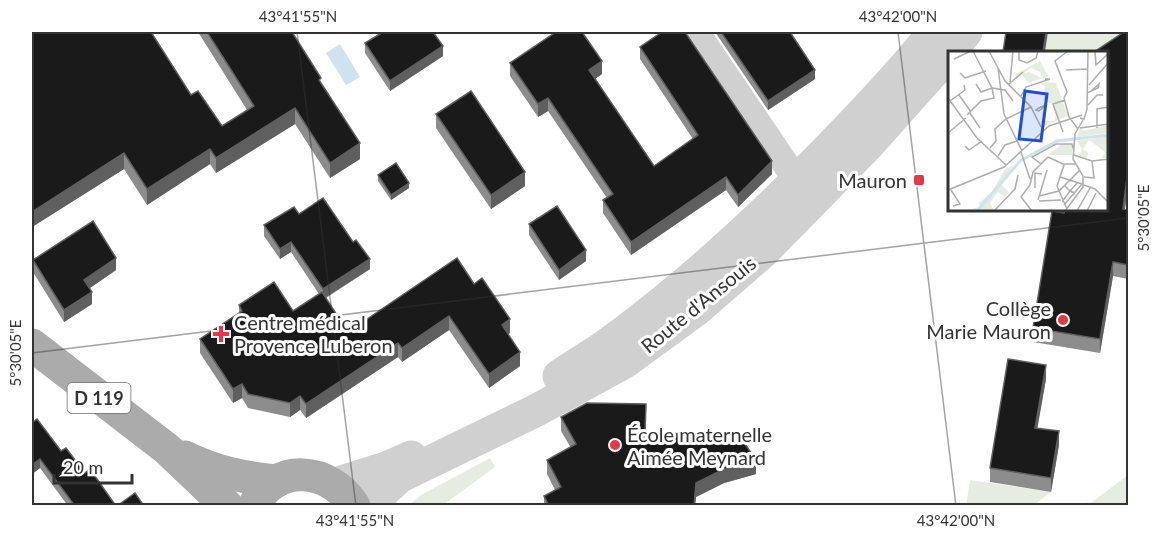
<svg xmlns="http://www.w3.org/2000/svg" width="1160" height="537" font-family="Lato,sans-serif">
  <style>
    .green { fill: #e6ecdf }
    .water { fill: #cfe2ee }
    .lines { fill: none; stroke-linecap: round; stroke-linejoin: round }
    .minor { stroke: #d0d0d0; stroke-width: 27 }
    .tertiary { stroke: #d0d0d0; stroke-width: 33 }
    .primary { stroke: #ababab; stroke-width: 33 }
    .wall { fill: #8c8c8c }
    .shaded-wall { fill: #5f5f5f }
    .building { fill: #1a1a1a; stroke: #5f5f5f; stroke-width: 1.5 }
    .ticks { fill: none; stroke: #333; stroke-width: 1.5; stroke-opacity: 0.45 }
    .poi-dot { fill: #e63946; stroke: #fff; stroke-width: 2 }
    .labels { text-anchor: middle; dominant-baseline: central; stroke-width: 6; stroke-linejoin: round; paint-order: stroke }
    .shield { fill: #fff; stroke: #707070; stroke-width: 1.5 }
    .shield-label { font-size: 18px; font-weight: bold; fill: #333 }
    .poi-label { font-size: 20px; fill: #333; stroke: #fff; text-anchor: end }
    .street-label { font-size: 20px; fill: #333; stroke: #fff }
    .inset-river { fill: none; stroke: #cfe2ee; stroke-width: 3 }
    .inset-road { fill: none; stroke: #adadad; stroke-width: 1.5 }
    .view { fill: #1d4ed8; fill-opacity: 0.15; stroke: #1d4ed8; stroke-width: 3 }
    .inset-edge { fill: none; stroke: #333; stroke-width: 3 }
    .neatline { fill: none; stroke: #333; stroke-width: 2 }
    .ticks-label { font-size: 15px; text-anchor: middle; fill: #333 }
  </style>
  <rect width="100%" height="100%" fill="#fff"/>
  <g class="green">
    <polygon points="1048,32 1128,32 1108,52 1045,52"/>
    <polygon points="490,458 495,467 443,505 409,505 421,495"/>
    <polygon points="1128,475 1128,505 1071,505 1092,502"/>
    <polygon points="970,480 1051,492 1034,505 966,506"/>
  </g>
  <polygon class="water" points="340,44 360,77 346,85 326,53"/>
  <g class="lines">
    <polyline class="minor" points="696,32 797,181"/>
    <g class="tertiary">
      <path d="M559,376C578,363 598,352 616,338C692,282 761,218 827,150C864,112 901,73 934,32"/>
      <polyline points="335,484 386,468 411,457"/>
      <polyline points="376,506 382,493 399,477 535,411 625,362 696,310 765,250 867,146 934,71 966,32"/>
    </g>
    <g class="primary">
      <polyline points="32,345 167,449 227,506"/>
      <path d="M185,457C216,472 244,478 277,481"/>
      <path d="M254,506C275,462 330,467 354,506"/>
    </g>
  </g>
  <g class="wall">
    <polygon points="32,32 191,95 222,126 247,110 198,32 292,32 321,84 360,159 330,178 295,124 216,173 210,164 147,205 124,169 32,227"/>
    <polygon points="715,32 790,32 815,79 768,110"/>
    <polygon points="365,43 443,56 390,91 365,53"/>
    <polygon points="640,47 772,174 738,207 726,190 631,255 603,213 603,200 607,198 548,111 538,117 510,76 510,63 602,74 595,79 654,166 693,139 640,59"/>
    <polygon points="436,114 525,186 491,209 436,128"/>
    <polygon points="378,175 409,188 391,200 378,181"/>
    <polygon points="1128,185 1125,209 1128,210 1128,279 1113,276 1100,353 1033,342 1033,328 1064,213"/>
    <polygon points="299,214 370,269 326,298 348,332 474,284 510,333 508,334 520,366 489,388 449,330 402,362 398,357 306,418 300,410 290,417 248,408 242,398 233,403 200,353 200,339 239,313 239,305 293,311 319,294 291,252 280,259 264,236 264,225"/>
    <polygon points="529,224 586,261 559,280 529,235"/>
    <polygon points="33,260 116,270 90,288 92,304 64,322 33,272"/>
    <polygon points="1046,379 1037,428 1059,445 1051,492 990,482 990,468"/>
    <polygon points="561,417 646,418 646,432 686,442 756,474 724,483 696,497 695,506 544,506 544,496 555,490 547,474 547,460 571,448 561,431"/>
    <polygon points="32,423 85,473 116,506 68,506 40,468 32,474"/>
  </g>
  <g class="shaded-wall">
    <polygon points="1046,32 1048,32 1045,52 1043,52"/>
    <polygon points="443,46 443,56 390,91 390,81"/>
    <polygon points="602,61 602,74 589,83 589,70"/>
    <polygon points="815,70 815,79 768,110 768,101"/>
    <polygon points="548,98 548,111 538,117 538,104"/>
    <polygon points="295,108 295,124 216,173 216,158"/>
    <polygon points="360,143 360,159 330,178 330,163"/>
    <polygon points="210,149 210,164 147,205 147,189"/>
    <polygon points="124,153 124,169 32,227 32,212"/>
    <polygon points="772,161 772,174 738,207 738,195"/>
    <polygon points="1128,170 1128,185 1123,223 1123,209"/>
    <polygon points="525,172 525,186 491,209 491,195"/>
    <polygon points="726,177 726,190 631,255 631,242"/>
    <polygon points="409,183 409,188 391,200 391,195"/>
    <polygon points="291,242 291,252 280,259 280,249"/>
    <polygon points="586,250 586,261 559,280 559,270"/>
    <polygon points="116,258 116,270 84,292 84,280"/>
    <polygon points="370,259 370,269 323,299 323,289"/>
    <polygon points="1113,262 1113,276 1100,353 1100,339"/>
    <polygon points="92,292 92,304 64,322 64,310"/>
    <polygon points="449,316 449,330 402,362 402,348"/>
    <polygon points="510,319 510,333 502,339 502,325"/>
    <polygon points="398,343 398,357 306,418 306,404"/>
    <polygon points="520,352 520,366 489,388 489,374"/>
    <polygon points="1046,365 1046,379 1035,442 1035,428"/>
    <polygon points="242,384 242,398 233,403 233,389"/>
    <polygon points="300,396 300,410 290,417 290,403"/>
    <polygon points="1059,431 1059,445 1051,492 1051,478"/>
    <polygon points="40,459 40,468 32,474 32,465"/>
    <polygon points="756,460 756,474 724,483 696,497 695,506 694,506 696,483 724,469"/>
  </g>
  <g class="building">
    <polygon points="32,32 151,32 191,95 198,91 222,126 254,106 207,32 292,32 321,78 319,80 360,143 330,163 295,108 216,158 210,149 147,189 124,153 32,212"/>
    <polygon points="383,32 433,32 443,46 390,81 365,43"/>
    <polygon points="556,32 582,32 602,61 589,70 654,166 698,135 640,47 662,32 685,32 772,161 738,195 726,177 631,242 603,200 613,194 548,98 538,104 510,63"/>
    <polygon points="721,32 790,32 815,70 768,101"/>
    <polygon points="1006,32 1046,32 1043,52 1003,52"/>
    <polygon points="1124,32 1128,32 1128,170 1123,209 1128,210 1128,265 1113,262 1100,339 1033,328 1052,211 1064,213 1065,210 1107,210 1107,52 1094,52"/>
    <polygon points="471,91 525,172 491,195 436,114"/>
    <polygon points="396,163 409,183 391,195 378,175"/>
    <polygon points="323,198 353,242 356,240 370,259 323,289 291,242 280,249 264,225 294,207 299,214"/>
    <polygon points="557,206 586,250 559,270 529,224"/>
    <polygon points="93,221 116,258 84,280 92,292 64,310 33,260"/>
    <polygon points="457,258 474,284 482,278 510,319 502,325 520,352 489,374 449,316 402,348 398,343 306,404 300,396 290,403 248,394 242,384 233,389 200,339 242,311 239,305 274,282 293,311 322,292 348,332"/>
    <polygon points="1008,359 1046,365 1035,428 1059,431 1051,478 990,468"/>
    <polygon points="587,403 646,404 645,432 686,434 686,442 725,443 741,438 756,460 724,469 696,483 694,506 549,506 544,496 561,487 547,460 576,444 561,417"/>
    <polygon points="37,419 61,451 66,448 85,473 90,469 116,506 75,506 40,459 32,465 32,423"/>
    <polygon points="135,493 144,506 117,506"/>
  </g>
  <path class="ticks" d="M297,32L356,506M898,32L956,506M32,353L1128,218"/>
  <g class="poi-dot">
    <rect x="913" y="174" width="12" height="12" rx="3"/>
    <circle cx="1063" cy="320" r="6"/>
    <path d="M218 325h6v6h6v6h-6v6h-6v-6h-6v-6h6z"/>
    <circle cx="615" cy="445" r="6"/>
  </g>
  <g class="labels">
    <rect class="shield" x="67.5" y="383" width="63" height="30" rx="4.5"/>
    <g class="shield-label">
      <text x="99" y="398">D 119</text>
    </g>
    <g class="poi-label">
      <text x="907" y="180">Mauron</text>
      <text x="1051" y="308">Collège<tspan x="1051" dy="23">Marie Mauron</tspan></text>
      <text x="234" y="322" text-anchor="start">Centre médical<tspan x="234" dy="23">Provence Luberon</tspan></text>
      <text x="627" y="434" text-anchor="start">École maternelle<tspan x="627" dy="23">Aimée Meynard</tspan></text>
    </g>
    <g class="street-label">
      <text transform="translate(698 304) rotate(-39)">Route d'Ansouis</text>
    </g>
  </g>
  <g transform="translate(948 51)">
    <rect width="160" height="160" fill="#fff"/>
    <path d="M92,10L100,25L96,27L80,32L74,23L81,21L94,27L92,21L83,17L68,28V23ZM98,31L108,32L120,65L96,75L93,70H106L108,64L105,53L96,50L97,36L92,32ZM160,74V82L129,86L132,77L136,80ZM160,85V107H154L157,101L141,89L135,98L140,102L139,107L131,105L134,98L129,90ZM114,93H124V104H100ZM66,114L44,143L53,133L61,141L57,146L50,141L42,152L46,160H15L32,156L31,152L44,141L57,118Z" fill="#e6ecdf"/>
    <path class="inset-river" d="M29,160L72,110L109,90L161,84"/>
    <path class="inset-road" d="M25,0L44,37L57,39L65,50M41,0L57,30L83,56L93,76M120,0L107,10L119,41L116,47L121,66L130,78M147,0L148,14L161,2M71,1V9L79,12L88,7L90,0M6,8L23,0M50,17L56,63L74,100M118,19L139,18M12,22L17,27L38,20M62,31L65,0M61,33L75,21M141,34L161,11M139,42L150,37L151,33L143,40M11,44L23,61M73,45L78,36L102,28H97M0,47L29,87L58,114M2,50L17,39L16,34M99,53L91,60L88,59L91,57ZM140,54L149,44H155M22,62L32,77M19,64L33,50L46,47L44,37L33,41L28,33M132,67L136,68L139,58L140,0M58,68L83,56M101,75L134,64M132,77L161,73M149,77V58L161,56M115,81L105,53L117,49M0,82L18,67M17,95L21,99L34,90M42,97L48,90L47,78L58,68M73,101L82,128M126,104L144,110L161,108M50,105L57,94L69,90M100,106L115,113H128M93,113L84,106L108,93H124L126,100M116,114L109,135L119,158M112,126L134,133M136,126L146,127L144,110M136,134L147,138L161,152M117,135L122,140L130,131M87,137V122L94,123M0,139L56,116L102,74M3,139L12,153L5,155M91,145L111,140L132,119M90,149L99,119M91,150L113,149M114,151L122,140L127,142M116,154L134,133M46,160L67,138L70,124M84,160L73,146L82,134L85,121L100,106M92,160H117M117,160L135,136V125L125,108L127,83L135,69M129,160L142,137M139,160L148,142"/>
    <path class="view" d="M77,40L99,43L93,90L71,88Z"/>
    <rect width="160" height="160" class="inset-edge"/>
  </g>
  <rect width="1160" height="537" fill="none" stroke="#ffffff" stroke-width="66"/>
  <path d="M54 474v9h78v-9" fill="none" stroke="#333333" stroke-width="3"/>
  <text x="63" y="474" font-size="18" fill="#333333" stroke="#ffffff" stroke-width="4.5" paint-order="stroke">20 m</text>
  <rect x="33" y="33" width="1094" height="471" class="neatline"/>
  <g class="ticks-label">
    <text x="298" y="22">43°41'55"N</text>
    <text x="898" y="22">43°42'00"N</text>
    <text transform="translate(1144 218) rotate(-90)" y="5">5°30'05"E</text>
    <text transform="translate(16 353) rotate(-90)" y="5">5°30'05"E</text>
    <text x="355" y="526">43°41'55"N</text>
    <text x="956" y="526">43°42'00"N</text>
  </g>
</svg>
